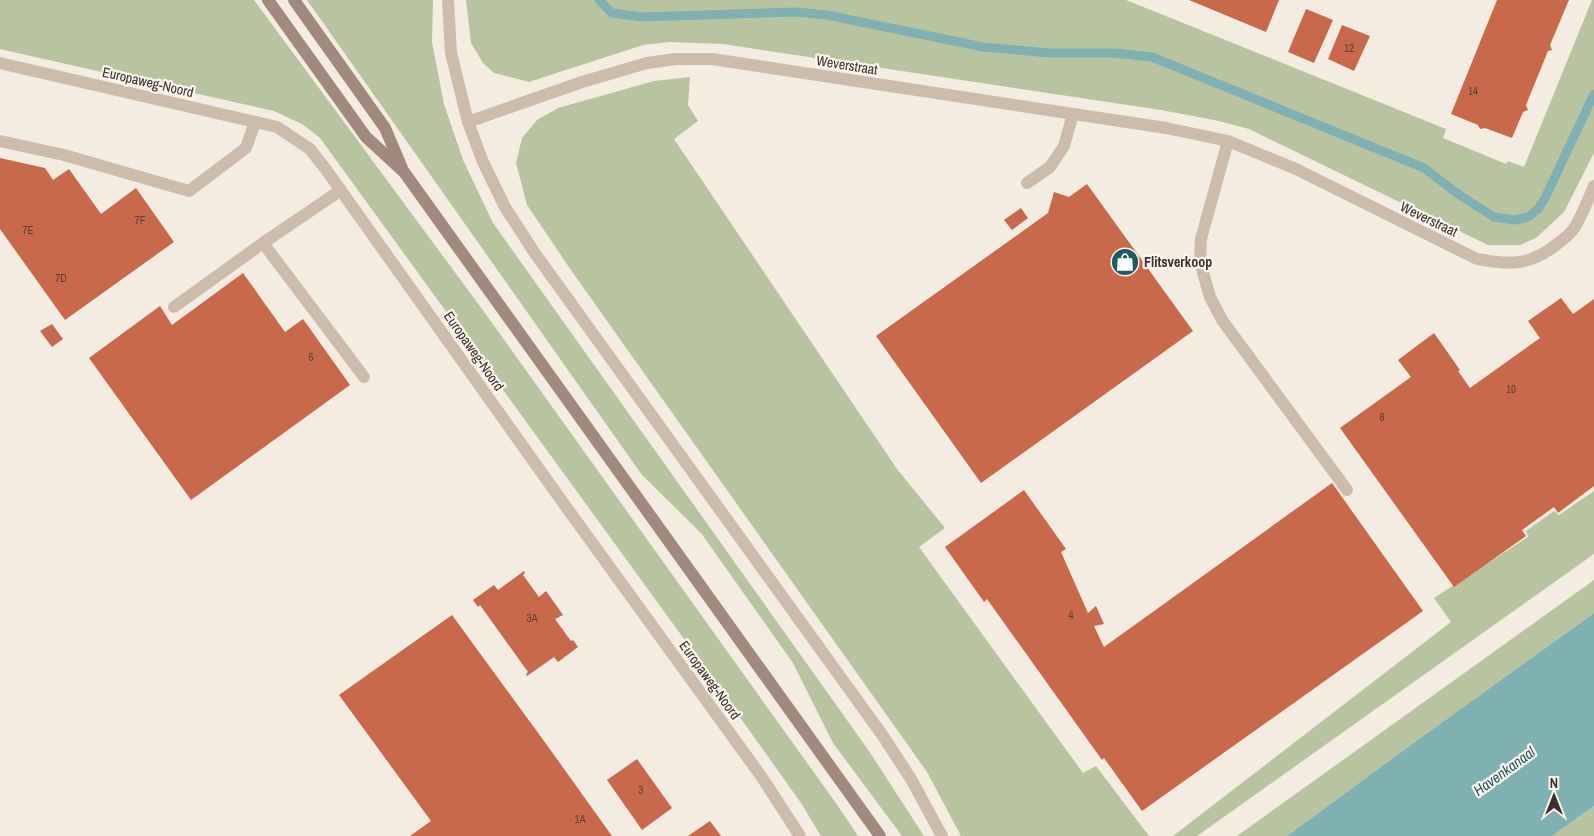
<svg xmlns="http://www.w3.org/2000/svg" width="1594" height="836" font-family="'Archivo Narrow',sans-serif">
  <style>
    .green { fill: #b8c4a0 }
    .water { fill: #7fb0b2 }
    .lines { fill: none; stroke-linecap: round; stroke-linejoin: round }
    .stream { stroke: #7fb0b2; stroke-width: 9 }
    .building { fill: #c8694b }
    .lane { stroke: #cdbbac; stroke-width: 12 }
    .street { stroke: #cdbbac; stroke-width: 12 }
    .secondary { stroke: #a18a7d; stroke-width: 12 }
    .labels { text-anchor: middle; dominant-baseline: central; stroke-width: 4.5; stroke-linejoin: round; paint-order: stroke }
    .number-label { font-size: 11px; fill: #5e3e33 }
    .street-label { font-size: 14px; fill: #3b302b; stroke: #fbf5ee }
    .poi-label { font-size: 14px; font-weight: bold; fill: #3b302b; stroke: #fbf5ee; text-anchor: start }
    .water-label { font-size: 15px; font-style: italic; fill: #1f5a5e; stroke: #fbf5ee }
  </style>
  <rect width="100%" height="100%" fill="#f4ebe1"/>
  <g class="green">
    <polygon points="0,0 254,0 482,309 838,806 858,836 821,836 801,803 687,643 320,138 302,124 274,111 0,49"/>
    <polygon points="307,0 433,0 432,42 444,104 463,160 493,223 869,751 924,836 902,836 833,743 793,663 701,533 642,475"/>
    <polygon points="466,0 1126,0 1446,129 1443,138 1506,164 1508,161 1524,167 1592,0 1594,0 1594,153 1564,212 1536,238 1520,245 1488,245 1249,129 1219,121 1161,110 723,44 669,42 643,45 529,82 494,73 483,63 471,43"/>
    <polygon points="690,77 688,105 698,121 674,139 897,469 945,528 919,547 1083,773 1096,766 1149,836 961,836 927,772 573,273 527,205 516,163 522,138 537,120 558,108 654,81"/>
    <polygon points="1594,491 1594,554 1197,836 1173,836 1451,622 1434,598 1528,537 1526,531 1554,511 1559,515"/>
    <polygon points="1594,580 1594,613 1412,744 1287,836 1237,836"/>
    <polygon points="1594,806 1594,836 1552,836"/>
  </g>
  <polygon class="water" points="1594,613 1594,806 1552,836 1287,836 1412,744"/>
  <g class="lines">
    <polyline class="stream" points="599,0 612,13 642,17 796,12 827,15 983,47 1049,53 1115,53 1152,57 1424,168 1458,194 1494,217 1515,220 1528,217 1538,209 1545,198 1594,94"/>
  </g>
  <g class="building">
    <polygon points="1189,0 1279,0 1266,32"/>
    <polygon points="1497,0 1569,0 1550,45 1552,50 1548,51 1526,105 1528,110 1523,112 1512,138 1485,128 1480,129 1478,125 1451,114"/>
    <polygon points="1306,9 1333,20 1314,63 1288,52"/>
    <polygon points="1342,25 1370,36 1354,71 1328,59"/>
    <polygon points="0,158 45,168 53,180 69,169 101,214 136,188 174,242 65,320 0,229"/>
    <polygon points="1087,184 1193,331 981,483 876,336 1048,213 1054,192 1069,197"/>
    <polygon points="1021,208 1028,218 1012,230 1004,220"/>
    <polygon points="243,273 285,332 303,319 350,385 191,500 89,358 160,306 172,325"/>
    <polygon points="1561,298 1573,314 1594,299 1594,486 1558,513 1554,507 1522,530 1526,536 1454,587 1340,428 1411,377 1398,360 1434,333 1460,370 1458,371 1470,388 1540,338 1528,321"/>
    <polygon points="52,324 63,339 52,347 40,331"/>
    <polygon points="1332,483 1423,611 1142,811 1104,758 1102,760 987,599 984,602 945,547 1024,490 1066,549 1061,552 1088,613 1096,606 1104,624 1094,626 1104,647"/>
    <polygon points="524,571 525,573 523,575 539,597 546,591 563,615 555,619 571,641 573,640 578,647 558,662 554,657 527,676 526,674 528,672 480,605 478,607 473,600 494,585 498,590"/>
    <polygon points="452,615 544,741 612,836 410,836 431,821 339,695"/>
    <polygon points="637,759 672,808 642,830 607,780"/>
    <polygon points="710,821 721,836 688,836"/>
  </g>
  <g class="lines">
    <g class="lane">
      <polyline points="0,141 64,155 189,191 246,148 255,122"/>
      <polyline points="1228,141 1201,239 1200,262 1210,297 1222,320 1347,490"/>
      <polyline points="1027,183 1050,167 1064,146 1073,114"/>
      <polyline points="263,243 364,377"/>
      <polyline points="174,307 263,243 341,190"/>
    </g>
    <g class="street">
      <polyline points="448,0 451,53 468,122 483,162 505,207 534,252 883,736 911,779 942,836"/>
      <polyline points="0,63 277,127 310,149 327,171 564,504 761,776 800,836"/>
      <path d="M468,122L582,82L647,63L676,59H712L1166,128L1228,141L1296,169L1477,259C1510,265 1530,266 1557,244C1562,240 1568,236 1572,231C1579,223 1589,197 1594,186"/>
    </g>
    <g class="secondary">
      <polyline points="268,0 366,137 404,172 880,836"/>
      <polyline points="294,0 385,128 402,168"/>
    </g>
  </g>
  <defs>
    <symbol id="shop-disc" viewBox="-11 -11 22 22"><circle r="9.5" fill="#1f5a5e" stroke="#fbf5ee"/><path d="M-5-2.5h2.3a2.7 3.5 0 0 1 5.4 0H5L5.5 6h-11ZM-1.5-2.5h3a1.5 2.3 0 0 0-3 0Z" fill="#fff"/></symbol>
  </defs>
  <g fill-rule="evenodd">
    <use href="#shop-disc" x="1109" y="246" width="32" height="32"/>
  </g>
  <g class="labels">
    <g class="number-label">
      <text x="1349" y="48">12</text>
      <text x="1473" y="91">14</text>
      <text x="140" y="220">7F</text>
      <text x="28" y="230">7E</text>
      <text x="61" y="278">7D</text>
      <text x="311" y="357">5</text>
      <text x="1511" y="389">10</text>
      <text x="1382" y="417">8</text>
      <text x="1071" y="615">4</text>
      <text x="532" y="618">3A</text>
      <text x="641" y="790">3</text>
      <text x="580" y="819">1A</text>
    </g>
    <g class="street-label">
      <text transform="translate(847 65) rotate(9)">Weverstraat</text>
      <text transform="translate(148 82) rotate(13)">Europaweg-Noord</text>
      <text transform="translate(1429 219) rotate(26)">Weverstraat</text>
      <text transform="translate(474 351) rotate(55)">Europaweg-Noord</text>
      <text transform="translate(710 680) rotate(54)">Europaweg-Noord</text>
    </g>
    <g class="poi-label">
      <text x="1144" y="262">Flitsverkoop</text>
    </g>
    <g class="water-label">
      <text transform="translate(1504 771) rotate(-36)">Havenkanaal</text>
    </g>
  </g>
  <g transform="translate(1554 796)" stroke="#fbf5ee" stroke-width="4" paint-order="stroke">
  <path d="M0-4L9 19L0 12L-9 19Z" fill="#3b302b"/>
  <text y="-8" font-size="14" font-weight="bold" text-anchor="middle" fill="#3b302b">N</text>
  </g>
</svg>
